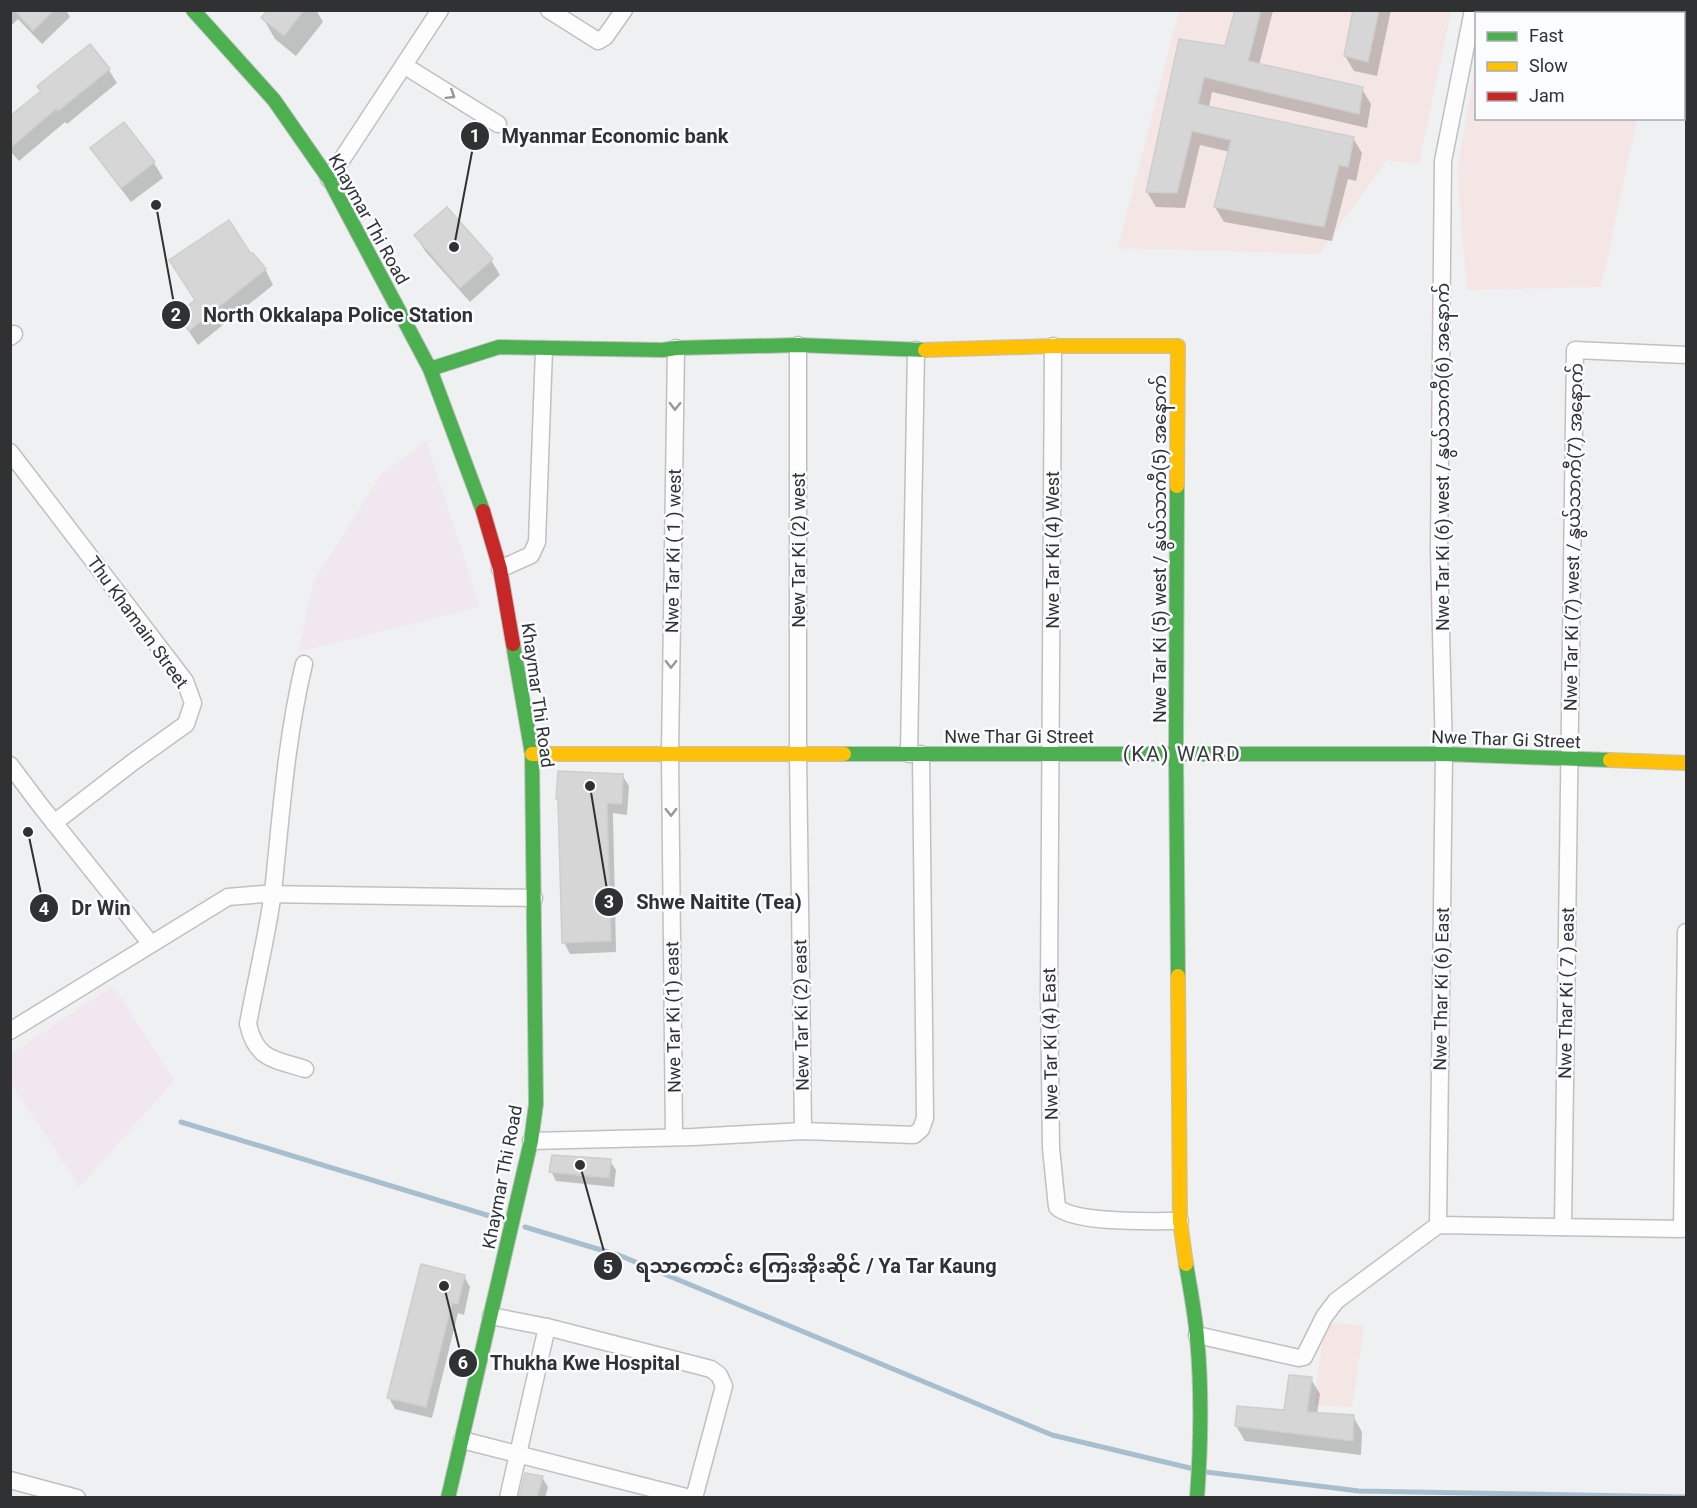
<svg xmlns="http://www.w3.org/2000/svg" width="1697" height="1508" font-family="Roboto,'Noto Sans Myanmar',sans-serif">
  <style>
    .industrial { fill: #f0e7f0 }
    .education { fill: #f4e6e4 }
    .shadow { fill: #0003 }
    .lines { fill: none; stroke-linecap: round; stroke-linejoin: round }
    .stream { stroke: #a7becf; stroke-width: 5 }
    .building { fill: #d6d6d7; stroke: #cdcece; stroke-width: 1.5 }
    .street-casing { stroke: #c0c0c1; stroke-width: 19 }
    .fast-casing { stroke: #c0c0c1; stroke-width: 16 }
    .slow-casing { stroke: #c0c0c1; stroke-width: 16 }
    .jam-casing { stroke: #c0c0c1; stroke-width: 16 }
    .street { stroke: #fdfdfd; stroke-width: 16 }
    .fast { stroke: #4caf50; stroke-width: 14 }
    .slow { stroke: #ffc107; stroke-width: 14 }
    .jam { stroke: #c62828; stroke-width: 14 }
    .oneway { stroke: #969798 }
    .labels { text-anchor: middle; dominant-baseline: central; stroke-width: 5; stroke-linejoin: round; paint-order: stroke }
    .street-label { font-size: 18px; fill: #303132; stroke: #fbfcff }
    .quarter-label { font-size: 21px; letter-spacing: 1.5px; fill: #3a3b3e; stroke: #fbfcff }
    .leader { fill: none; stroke: #303132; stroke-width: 2 }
    .callout-dot { fill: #303132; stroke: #fbfcff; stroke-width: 2 }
    .mark-label { font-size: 18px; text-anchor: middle; font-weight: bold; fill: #fff }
    .callout-label { font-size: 20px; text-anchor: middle; font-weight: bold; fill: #303132; stroke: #fbfcff; stroke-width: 5; stroke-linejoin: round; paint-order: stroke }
  </style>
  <rect width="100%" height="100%" fill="#eff0f1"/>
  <g class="industrial">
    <polygon points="426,441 480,607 298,652 314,581 381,475"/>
    <polygon points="113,986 174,1080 80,1187 11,1084 11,1054"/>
  </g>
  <g class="education">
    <polygon points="1179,11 1451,11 1419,164 1387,160 1319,254 1118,248"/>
    <polygon points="1476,64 1476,118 1637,119 1601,287 1467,290 1457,170"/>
    <polygon points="1325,1322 1364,1326 1352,1407 1314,1405"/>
  </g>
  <g class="shadow">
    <polygon points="10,10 66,10 70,17 42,44 18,19 10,27"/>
    <polygon points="270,10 316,10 323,22 296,56 275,39 263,18"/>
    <polygon points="1237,10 1273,11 1259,65 1362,89 1371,104 1367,128 1212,92 1209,107 1353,138 1362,153 1356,181 1348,179 1332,241 1224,222 1215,207 1230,152 1200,145 1185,208 1156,207 1147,192 1180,41 1226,48"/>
    <polygon points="1355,10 1391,10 1377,76 1354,71 1345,56"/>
    <polygon points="90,46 109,70 117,83 67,124 65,122 19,161 10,151 10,118 42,92"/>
    <polygon points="92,148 154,163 163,178 131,202 101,163"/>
    <polygon points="416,236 491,260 500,275 470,302 425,251"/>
    <polygon points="265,269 273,285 198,345 178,315"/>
    <polygon points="622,775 629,786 627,815 613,813 616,952 570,954 564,942 560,802 558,798"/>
    <polygon points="610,1161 616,1170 614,1187 556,1181 551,1171"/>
    <polygon points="464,1276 470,1287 464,1315 458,1313 432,1418 395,1409 389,1398"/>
    <polygon points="1311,1379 1320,1394 1317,1414 1353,1416 1362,1432 1361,1455 1245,1441 1236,1426 1285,1411"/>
    <polygon points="526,1474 542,1477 548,1487 545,1498 520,1498"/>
  </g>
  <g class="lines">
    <g class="stream">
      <polyline points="181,1122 503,1220"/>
      <polyline points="525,1227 621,1256 1052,1435 1194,1469"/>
      <polyline points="1206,1472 1359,1491 1686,1497"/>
    </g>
  </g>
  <g class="building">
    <polygon points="14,10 54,10 33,31"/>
    <polygon points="268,10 304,10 284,36 261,18"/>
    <polygon points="1235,10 1261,10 1248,61 1363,87 1359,114 1204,77 1198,104 1354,137 1348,167 1339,165 1324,227 1214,207 1231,140 1192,131 1177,193 1146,192 1179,39 1225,46"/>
    <polygon points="1353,10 1379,10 1368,62 1344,56"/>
    <polygon points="90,44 110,69 58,111 56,109 10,148 10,116 41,91 37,86"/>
    <polygon points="124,122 155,162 121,188 90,148"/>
    <polygon points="447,207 493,259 460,288 414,235"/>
    <polygon points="229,220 251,254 253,253 266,269 189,331 176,315 195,300 169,260"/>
    <polygon points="558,771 623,774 622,804 607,803 611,941 562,943 558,799 556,799"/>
    <polygon points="552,1155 611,1159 609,1178 549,1172"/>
    <polygon points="421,1264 465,1275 458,1304 452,1303 426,1407 387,1398"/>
    <polygon points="1289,1375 1312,1377 1307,1412 1354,1415 1353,1441 1235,1426 1237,1406 1284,1410"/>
    <polygon points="525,1473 543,1476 537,1497 519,1497"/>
  </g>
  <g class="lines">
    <defs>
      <g id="street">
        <polyline points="549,10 598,41 605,37 624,10"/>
        <polyline points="1585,14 1586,10"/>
        <polyline points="1684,60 1686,61"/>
        <polyline points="405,66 498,124"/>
        <polyline points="329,179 440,10"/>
        <polyline points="10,337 14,334"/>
        <polyline points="798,345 798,754 803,1131"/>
        <path d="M1053,346L1049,989L1051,1148L1057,1207C1076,1224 1153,1221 1180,1221"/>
        <polyline points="10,452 185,681 193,703 186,724 133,762 54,823"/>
        <polyline points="500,569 531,555 537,542 544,349"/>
        <path d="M304,664C286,739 281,816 273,892C267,936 256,980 248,1024C256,1060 274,1059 305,1069"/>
        <polyline points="909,754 916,350"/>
        <polyline points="10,765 40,805 151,944"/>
        <polyline points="10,1031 228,897 263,894 534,898"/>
        <polyline points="674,1137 670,754 676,348"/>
        <polyline points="531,1141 693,1137 803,1131 914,1135 921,1129 925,1118 921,754"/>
        <polyline points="1438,1225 1444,754 1439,550 1443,161 1473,10"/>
        <polyline points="1563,1227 1575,350 1686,355"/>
        <polyline points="491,1316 547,1327 711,1369 719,1375 724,1386 694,1498"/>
        <polyline points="1197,1335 1299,1358 1304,1357 1324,1317 1336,1301 1438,1225 1682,1229 1686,932"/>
        <polyline points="462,1440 690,1498"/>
        <polyline points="10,1480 77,1498"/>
        <polyline points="508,1498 547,1327"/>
      </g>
      <g id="fast">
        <polyline points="193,10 274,100 329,179 430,369 483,511"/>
        <polyline points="430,369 499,347 663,350 676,348 798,345 925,350"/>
        <polyline points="1177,486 1176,753 1178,976"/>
        <polyline points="844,754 1444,754 1610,760"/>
        <path d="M1186,1264C1190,1288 1195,1313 1197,1337C1202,1391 1201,1444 1197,1498"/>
        <polyline points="448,1498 531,1141 536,1104 532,754 513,644"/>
      </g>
      <g id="slow">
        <polyline points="925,350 1053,346 1178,346 1177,486"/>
        <polyline points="532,754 844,754"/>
        <polyline points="1610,760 1686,763"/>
        <polyline points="1178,976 1180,1221 1186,1264"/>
      </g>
      <polyline id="jam" points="483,511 500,569 513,644"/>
    </defs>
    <use href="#street" class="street-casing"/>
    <use href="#fast" class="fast-casing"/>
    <use href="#slow" class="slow-casing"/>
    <use href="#jam" class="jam-casing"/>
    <use href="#street" class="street"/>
    <use href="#fast" class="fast"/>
    <use href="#slow" class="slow"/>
    <use href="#jam" class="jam"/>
  </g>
  <defs><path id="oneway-chevron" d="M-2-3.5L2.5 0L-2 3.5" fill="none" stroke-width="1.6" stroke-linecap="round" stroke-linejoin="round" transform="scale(1.5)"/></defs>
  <g class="oneway">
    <use href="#oneway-chevron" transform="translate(451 95) rotate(32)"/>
    <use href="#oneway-chevron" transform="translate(675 406) rotate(91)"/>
    <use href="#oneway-chevron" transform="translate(671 664) rotate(91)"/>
    <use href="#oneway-chevron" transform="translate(671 812) rotate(89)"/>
  </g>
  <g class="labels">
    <g class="street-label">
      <text transform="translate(369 219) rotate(61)">Khaymar Thi Road</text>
      <text transform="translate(1442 457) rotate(-90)">Nwe Tar Ki (6) west / နွယ်သာကီ(6) အနောက်</text>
      <text transform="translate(1573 537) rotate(-89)">Nwe Tar Ki (7) west / နွယ်သာကီ(7) အနောက်</text>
      <text transform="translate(1159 549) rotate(-90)">Nwe Tar Ki (5) west / နွယ်သာကီ(5) အနောက်</text>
      <text transform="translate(798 550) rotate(-90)">New Tar Ki (2) west</text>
      <text transform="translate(1052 550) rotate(-90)">Nwe Tar Ki (4) West</text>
      <text transform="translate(673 551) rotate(-89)">Nwe Tar Ki ( 1 ) west</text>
      <text transform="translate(138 622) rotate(54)">Thu Khamain Street</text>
      <text transform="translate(538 695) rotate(82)">Khaymar Thi Road</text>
      <text x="1019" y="736">Nwe Thar Gi Street</text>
      <text transform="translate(1506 739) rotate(2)">Nwe Thar Gi Street</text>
      <text transform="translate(1441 989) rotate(-89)">Nwe Thar Ki (6) East</text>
      <text transform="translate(1566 993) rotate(-89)">Nwe Thar Ki ( 7 ) east</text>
      <text transform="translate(801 1015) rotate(-91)">New Tar Ki (2) east</text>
      <text transform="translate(673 1017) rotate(-91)">Nwe Tar Ki (1) east</text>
      <text transform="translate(1050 1044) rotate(-91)">Nwe Tar Ki (4) East</text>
      <text transform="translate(502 1177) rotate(-79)">Khaymar Thi Road</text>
    </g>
    <g class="quarter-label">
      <text x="1182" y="754">(KA) WARD</text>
    </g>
  </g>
  <path class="leader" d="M454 247L475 136M156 205L176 315M590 786L609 902M28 832L44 908M580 1165L608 1266M444 1286L463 1363"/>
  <g class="callout-dot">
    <circle cx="454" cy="247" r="6"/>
    <circle cx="156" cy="205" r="6"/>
    <circle cx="590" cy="786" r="6"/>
    <circle cx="28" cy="832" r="6"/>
    <circle cx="580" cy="1165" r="6"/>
    <circle cx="444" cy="1286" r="6"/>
    <circle cx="475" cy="136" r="15"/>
    <circle cx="176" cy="315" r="15"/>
    <circle cx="609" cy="902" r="15"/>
    <circle cx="44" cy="908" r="15"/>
    <circle cx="608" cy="1266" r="15"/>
    <circle cx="463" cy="1363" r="15"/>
  </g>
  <g class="mark-label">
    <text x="475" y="142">1</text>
    <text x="176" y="321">2</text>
    <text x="609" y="908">3</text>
    <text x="44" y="915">4</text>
    <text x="608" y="1273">5</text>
    <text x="463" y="1369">6</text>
  </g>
  <g class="callout-label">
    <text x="615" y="143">Myanmar Economic bank</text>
    <text x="338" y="322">North Okkalapa Police Station</text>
    <text x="719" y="909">Shwe Naitite (Tea)</text>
    <text x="101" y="915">Dr Win</text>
    <text x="816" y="1273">ရသာကောင်း ကြေးအိုးဆိုင် / Ya Tar Kaung</text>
    <text x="585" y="1370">Thukha Kwe Hospital</text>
  </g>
  <rect width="1697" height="1508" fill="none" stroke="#303132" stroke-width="24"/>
  <rect x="1475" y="12" width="210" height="108" fill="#fbfcff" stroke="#aaabad" stroke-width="1.5"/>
  <rect x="1487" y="32" width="30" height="9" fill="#4caf50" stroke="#aaabad" stroke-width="1.5"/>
  <text x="1529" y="42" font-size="18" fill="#303132">Fast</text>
  <rect x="1487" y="62" width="30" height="9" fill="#ffc107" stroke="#aaabad" stroke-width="1.5"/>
  <text x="1529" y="72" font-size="18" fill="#303132">Slow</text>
  <rect x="1487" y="92" width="30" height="9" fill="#c62828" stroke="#aaabad" stroke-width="1.5"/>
  <text x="1529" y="102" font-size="18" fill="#303132">Jam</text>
</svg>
